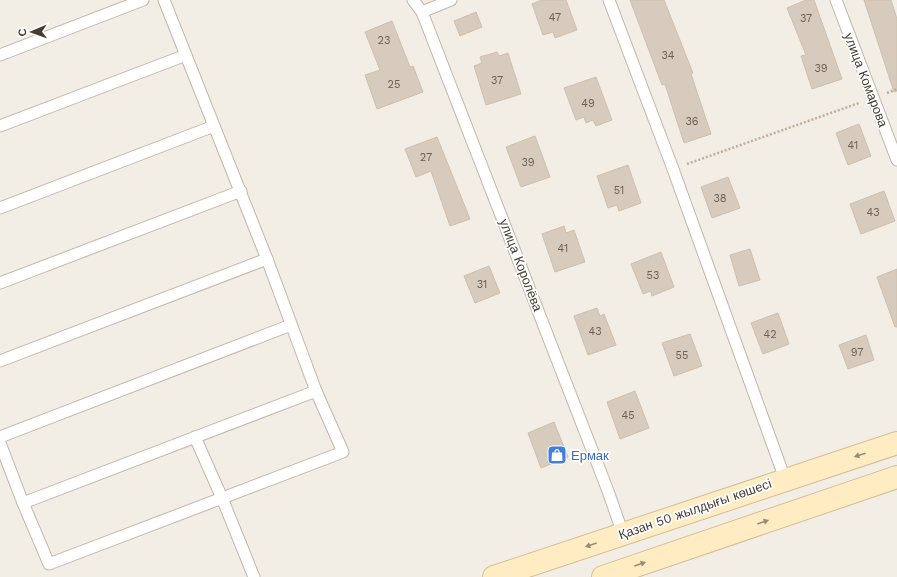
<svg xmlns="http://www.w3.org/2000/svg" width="897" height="577" font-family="'Work Sans',sans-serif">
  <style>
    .building { fill: #d7cbbd; stroke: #cfbfad }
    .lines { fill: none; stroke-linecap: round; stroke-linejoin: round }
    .lane-casing { stroke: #c1b7aa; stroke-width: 13 }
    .secondary-casing { stroke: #d3be94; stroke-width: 24 }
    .path { stroke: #c0af98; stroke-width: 2.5; stroke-dasharray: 2 2; stroke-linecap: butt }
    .lane { stroke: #fff; stroke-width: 11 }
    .secondary { stroke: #ffecc2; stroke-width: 22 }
    .oneway { fill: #998c74 }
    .labels { text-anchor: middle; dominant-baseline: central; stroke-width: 3.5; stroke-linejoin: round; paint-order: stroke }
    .number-label { font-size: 11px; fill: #6a6056 }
    .street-label { font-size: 13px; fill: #453d34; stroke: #fff }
    .shop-label { font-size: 13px; fill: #366cbe; stroke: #fff; text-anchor: start }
  </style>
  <rect width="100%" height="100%" fill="#f2ede5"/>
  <g class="building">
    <polygon points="542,0 566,0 577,30 555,38 553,32 543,35 532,4"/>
    <polygon points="630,0 664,0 693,73 691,74 711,134 684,143 665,84 662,85"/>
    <polygon points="806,0 814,0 842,79 812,89 801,56 806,55 787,8"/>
    <polygon points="864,0 891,0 897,19 897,91 894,92"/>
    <polygon points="476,12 482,27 460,36 454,21"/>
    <polygon points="392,21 410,67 413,66 423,92 377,109 365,75 380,70 365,32"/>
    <polygon points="497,52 499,56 508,53 521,94 486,105 474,66 482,63 480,57"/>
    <polygon points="596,77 612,120 596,126 593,120 586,123 584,117 576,120 564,88"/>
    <polygon points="859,124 871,156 848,165 836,133"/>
    <polygon points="535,136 550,177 521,187 506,147"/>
    <polygon points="437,137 470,219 450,226 431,171 416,177 405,149"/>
    <polygon points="628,165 641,203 619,211 617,205 608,208 597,176"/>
    <polygon points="728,177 740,208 712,218 701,187"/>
    <polygon points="884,191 895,221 861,234 850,204"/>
    <polygon points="564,226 566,233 574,230 585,262 555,272 542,234"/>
    <polygon points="750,249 760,280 739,286 730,255"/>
    <polygon points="661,252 674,287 652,296 651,291 643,294 631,264"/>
    <polygon points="489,266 500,293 475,303 464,276"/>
    <polygon points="897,269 897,327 895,327 877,277"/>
    <polygon points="597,308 600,316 604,314 616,345 588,355 574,316"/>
    <polygon points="778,313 789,344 763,354 751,323"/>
    <polygon points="690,334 702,366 674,376 662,343"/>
    <polygon points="866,335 874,360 848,369 839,345"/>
    <polygon points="635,391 649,428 620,439 607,402"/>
    <polygon points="554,422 568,457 541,468 528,433"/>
  </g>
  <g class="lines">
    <defs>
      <g id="lane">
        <polyline points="413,0 422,12 608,491 623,534"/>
        <polyline points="609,0 673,169 785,479"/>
        <polyline points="836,0 897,160"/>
        <polyline points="422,12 451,0"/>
        <polyline points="0,55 143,0"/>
        <polyline points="0,126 186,55"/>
        <polyline points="0,208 214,126"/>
        <polyline points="0,283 241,191"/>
        <polyline points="0,361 267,259"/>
        <polyline points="0,437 291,325"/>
        <polyline points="195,437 222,498 254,577"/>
        <polyline points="0,443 23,503 49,564 343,452 316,391 267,259 164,0"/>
        <polyline points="23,503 316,391"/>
      </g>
      <g id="secondary">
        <polyline points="494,577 897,443"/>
        <polyline points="603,577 897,477"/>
      </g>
    </defs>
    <use href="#lane" class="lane-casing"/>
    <use href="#secondary" class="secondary-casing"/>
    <g class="path">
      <polyline points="887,93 897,89"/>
      <polyline points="687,164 859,103"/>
    </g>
    <use href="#lane" class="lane"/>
    <use href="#secondary" class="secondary"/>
  </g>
  <defs><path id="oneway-solid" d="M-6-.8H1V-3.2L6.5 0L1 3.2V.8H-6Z"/></defs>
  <g class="oneway">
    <use href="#oneway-solid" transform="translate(860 455) rotate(162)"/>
    <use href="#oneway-solid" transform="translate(763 522) rotate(-19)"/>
    <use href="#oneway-solid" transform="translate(591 545) rotate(161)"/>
    <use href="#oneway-solid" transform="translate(640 564) rotate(-19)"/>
  </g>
  <defs>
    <symbol id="shop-square" viewBox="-11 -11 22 22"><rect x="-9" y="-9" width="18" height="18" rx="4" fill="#3f7fe0" stroke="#fff"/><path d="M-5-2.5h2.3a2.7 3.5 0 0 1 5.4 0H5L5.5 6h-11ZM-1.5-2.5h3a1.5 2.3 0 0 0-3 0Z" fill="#fff"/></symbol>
  </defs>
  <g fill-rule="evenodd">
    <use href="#shop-square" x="546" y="444" width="22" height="22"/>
  </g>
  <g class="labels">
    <g class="number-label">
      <text x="555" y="17">47</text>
      <text x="806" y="18">37</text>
      <text x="384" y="40">23</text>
      <text x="668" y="55">34</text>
      <text x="821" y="68">39</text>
      <text x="497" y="80">37</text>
      <text x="394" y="84">25</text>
      <text x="588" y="103">49</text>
      <text x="692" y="121">36</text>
      <text x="853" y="145">41</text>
      <text x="426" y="157">27</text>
      <text x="528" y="162">39</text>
      <text x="619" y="190">51</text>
      <text x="720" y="198">38</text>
      <text x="873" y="212">43</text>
      <text x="563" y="248">41</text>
      <text x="653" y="275">53</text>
      <text x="482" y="284">31</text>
      <text x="595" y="331">43</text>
      <text x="770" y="334">42</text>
      <text x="857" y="352">97</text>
      <text x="682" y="355">55</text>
      <text x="628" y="415">45</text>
    </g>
    <g class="street-label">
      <text transform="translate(866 80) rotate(69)">улица Комарова</text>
      <text transform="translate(521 265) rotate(69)">улица Королёва</text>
      <text transform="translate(695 509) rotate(-19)">Қазан 50 жылдығы көшесі</text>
    </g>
    <g class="shop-label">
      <text x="571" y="455">Ермак</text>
    </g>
  </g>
  <g transform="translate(32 32) rotate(268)" stroke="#ffffff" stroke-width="3" paint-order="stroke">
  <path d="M0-3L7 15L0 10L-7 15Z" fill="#453d34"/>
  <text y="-6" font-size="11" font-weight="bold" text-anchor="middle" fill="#453d34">С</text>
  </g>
</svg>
